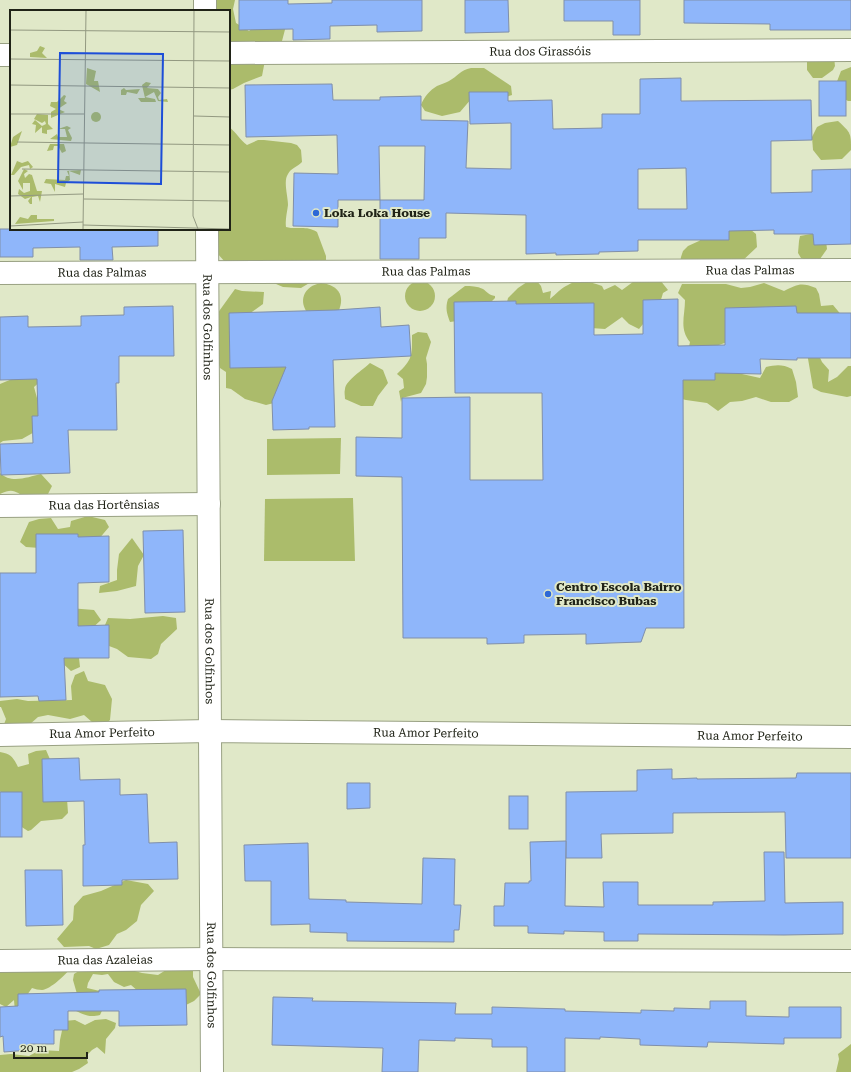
<svg xmlns="http://www.w3.org/2000/svg" width="851" height="1072" font-family="'Roboto Serif',serif">
  <style>
    .forest { fill: #abbb6b }
    .water { fill: #abbc6b }
    .building { fill: #8fb6fa; stroke: #808fa9; fill-rule: evenodd }
    .lines { fill: none; stroke-linecap: round; stroke-linejoin: round }
    .minor-casing { stroke: #99a183; stroke-width: 24 }
    .minor { stroke: #fff; stroke-width: 22 }
    .poi-dot { fill: #2d68d6; stroke: #e0e8c8; stroke-width: 1.5 }
    .labels { text-anchor: middle; dominant-baseline: central; stroke-width: 4; stroke-linejoin: round; paint-order: stroke }
    .street-label { font-size: 12px; fill: #202317; stroke: #e0e8c8 }
    .poi-label { font-size: 12px; font-weight: bold; fill: #202317; stroke: #e0e8c8; text-anchor: start }
    .inset-road { fill: none; stroke: #939981; stroke-width: 1 }
    .view { fill: #1d4ed8; fill-opacity: 0.15; stroke: #1d4ed8; stroke-width: 2 }
    .inset-edge { fill: none; stroke: #202317; stroke-width: 2 }
  </style>
  <rect width="100%" height="100%" fill="#e0e8c8"/>
  <g class="forest">
    <polygon points="210,0 235,0 233,9 236,23 249,31 258,23 287,22 282,41 267,50 262,76 244,83 233,89 229,90 229,11 204,11"/>
    <polygon points="814,55 834,57 835,66 833,70 822,78 813,78 807,70 807,62"/>
    <polygon points="851,67 851,101 848,101 837,95 836,84 841,71"/>
    <path d="M471,68H484L511,86L512,95L506,97L472,98L460,112L442,116L425,111L421,105C424,97 430,90 437,86C441,84 446,83 449,81C458,76 460,70 471,68Z"/>
    <path d="M838,121C851,133 851,133 851,150L842,159L821,160L813,150L812,137L817,127L825,123Z"/>
    <path d="M229,127C236,132 240,140 247,145L258,140H264L291,143L297,145L301,150L302,162C297,167 291,168 288,174C283,181 288,196 288,205C287,213 285,220 286,227C297,230 306,225 317,232L326,256V262L311,282L301,288L283,287L225,262L217,253L219,229H229Z"/>
    <polygon points="719,226 751,230 756,234 757,247 739,264 680,263 681,257 683,251 688,246 699,241 709,232"/>
    <polygon points="811,234 821,234 826,241 827,249 820,259 811,262 801,258 798,253 799,241 800,236"/>
    <path d="M637,279L660,280L668,290L663,293L660,303L639,329L629,324L622,317L605,329L577,327L504,314L508,298L518,288L530,280H536L541,286L543,293L551,291L550,299C556,294 561,288 568,285C578,279 591,282 602,286L604,290L615,285L622,290Z"/>
    <circle cx="420" cy="296" r="15"/>
    <path d="M321,283C340,285 346,298 337,314L309,315C297,301 304,286 321,283Z"/>
    <path d="M764,283L784,291C798,284 801,282 816,288L819,294L821,306L833,305L843,317L816,349L822,362L829,370L828,382L837,377L848,366H851V396L847,397L821,392L813,388L806,347L733,340L719,345L710,353L688,351L690,342C679,329 685,316 685,300L678,293L682,284H726L741,288L750,287Z"/>
    <path d="M465,286C471,286 477,286 483,289C487,292 489,295 495,296V298L489,304L457,321L450,322C447,314 445,308 448,299C454,295 459,290 465,286Z"/>
    <polygon points="235,289 242,291 264,292 263,304 234,325 301,358 282,401 266,405 245,399 231,389 226,388 226,372 220,368 217,358 219,344 217,330 217,314"/>
    <path d="M418,332L427,333L431,342L426,358L427,364V377L426,384L421,393L402,398L401,402L399,391L404,388L403,379L397,374C413,359 412,356 412,335Z"/>
    <path d="M652,354L760,378L766,367C776,365 782,364 792,369L796,382L798,397L789,402H771L756,397L742,401L730,402L718,411L707,403L686,400L673,397Z"/>
    <path d="M370,363L383,370L388,383L378,396L373,406H361L345,399C345,396 344,392 345,389C346,380 363,370 370,363Z"/>
    <polygon points="51,372 34,387 37,398 48,403 38,430 22,439 3,441 0,443 0,384 12,379"/>
    <path d="M0,473C11,484 28,477 41,474L52,486L48,494L41,501C36,500 32,499 28,498C15,493 15,487 0,494Z"/>
    <polygon points="88,516 105,520 109,527 98,540 40,548 26,547 20,542 29,522 39,519 51,518 58,529 70,527 71,521"/>
    <polygon points="132,538 144,555 138,566 136,586 117,591 99,593 100,586 117,580 117,570 119,554"/>
    <polygon points="69,608 94,610 101,620 87,633 76,652 79,658 80,667 71,671 59,660 0,616"/>
    <polygon points="163,616 176,618 177,629 161,644 158,654 151,659 128,657 117,649 109,646 102,632 108,618 130,619"/>
    <polygon points="84,671 88,681 105,685 112,699 110,720 100,729 84,715 70,719 48,715 38,717 29,725 3,727 6,719 1,707 0,707 0,701 17,699 28,701 72,700 71,686 75,675"/>
    <path d="M46,750L67,799L68,813L62,819L41,821L31,830L28,831L17,824L7,802L0,791V752C11,754 13,757 18,767L29,764L28,754L36,751Z"/>
    <polygon points="126,880 148,884 154,891 141,905 137,921 126,930 117,934 109,945 96,949 89,946 64,947 57,939 73,920 74,906 83,896 101,891"/>
    <path d="M182,964L193,970V977L201,994L194,1001L184,1006L139,992L131,985L124,987L114,982L108,974L102,975L93,974L88,983L87,988L104,992L107,1000L100,1015C88,1018 83,1014 72,1009L77,994L73,980L74,974L82,969L124,968L142,973L158,975L174,965Z"/>
    <path d="M0,965L71,968C65,975 51,989 42,990C39,990 35,989 32,988L15,1012L14,1000L6,1007L0,1004Z"/>
    <polygon points="106,1019 116,1023 115,1028 106,1039 105,1054 97,1047 92,1050 86,1056 88,1063 79,1069 72,1072 0,1072 0,1055 11,1054 29,1056 40,1050 59,1051 60,1040 64,1021 75,1020 85,1025 95,1020"/>
    <polygon points="851,1044 851,1072 836,1072 839,1059 838,1054"/>
  </g>
  <g class="water">
    <polygon points="341,438 340,474 267,475 267,439"/>
    <polygon points="353,498 355,561 264,561 265,499"/>
  </g>
  <g class="building">
    <polygon points="239,0 288,0 288,4 332,3 332,0 422,0 422,31 377,32 377,25 330,26 330,39 293,40 293,29 239,30"/>
    <polygon points="465,0 508,0 509,32 465,33"/>
    <polygon points="564,0 640,0 640,35 613,35 613,21 564,21"/>
    <polygon points="684,0 851,0 851,30 770,30 770,24 684,23"/>
    <path d="M681,78V101L811,100L812,140L771,141V193L812,192V170L851,169V244L814,245L813,234H774V230L729,231V240H638V251L599,252V254L556,255V253L526,254V215L446,213V238H419V259H380V200H338V227L293,226L294,173L338,174L337,135L246,137L245,85L332,84L333,100H380V97L421,96V120L468,121L466,168L511,169V123L470,124L469,92H508V101L552,100L553,129L602,128V114H640V79ZM379,146H425L424,200H380ZM686,168L687,209H638V169Z"/>
    <rect x="819" y="81" width="27" height="35"/>
    <polygon points="0,229 158,229 158,246 112,247 113,260 80,260 80,247 33,248 33,257 0,257"/>
    <polygon points="678,299 678,346 725,345 725,308 796,306 797,313 851,313 851,358 797,358 797,360 760,359 761,374 715,373 715,380 683,380 684,628 646,628 641,642 611,643 586,644 586,634 524,635 524,643 487,644 487,638 403,638 402,477 356,476 356,437 402,438 402,398 470,397 470,480 543,480 542,393 455,393 454,302 516,301 516,304 594,303 594,335 643,334 643,300"/>
    <polygon points="173,306 174,356 119,356 119,383 116,383 117,430 68,430 70,473 1,475 0,444 33,443 32,416 38,416 37,379 0,380 0,317 28,316 28,327 81,326 81,316 124,315 124,307"/>
    <polygon points="380,307 381,327 409,325 411,356 333,360 335,427 309,427 309,429 273,430 272,401 286,367 230,368 229,313 336,310"/>
    <polygon points="183,530 185,612 145,613 143,531"/>
    <polygon points="36,534 78,534 78,537 109,536 109,582 78,583 78,626 109,625 109,658 64,658 66,700 39,701 38,696 0,697 0,573 36,573"/>
    <polygon points="79,758 80,780 120,779 120,795 147,794 149,843 177,842 178,879 122,880 122,885 83,886 83,845 85,845 84,801 43,802 42,759"/>
    <polygon points="672,769 672,779 697,778 697,779 796,778 797,773 851,773 851,858 786,858 785,812 673,813 673,833 601,834 602,858 566,858 566,792 637,791 637,770"/>
    <polygon points="347,783 370,783 370,808 347,809"/>
    <rect x="0" y="792" width="22" height="45"/>
    <rect x="509" y="796" width="19" height="33"/>
    <polygon points="566,841 565,906 604,907 603,882 638,882 638,905 713,905 713,902 765,901 764,852 784,852 785,903 843,902 843,934 784,935 638,934 638,941 604,941 604,932 564,931 564,934 528,933 528,926 494,926 494,906 504,906 505,883 529,883 529,881 531,881 530,842"/>
    <polygon points="308,843 309,899 346,900 346,902 422,904 423,858 455,859 454,905 461,905 459,930 454,930 454,942 347,941 347,933 310,932 310,924 271,925 271,881 245,881 244,845"/>
    <polygon points="25,870 62,870 63,925 26,926"/>
    <polygon points="186,989 187,1025 119,1026 119,1011 68,1011 68,1030 54,1030 54,1044 30,1044 30,1050 4,1052 3,1036 0,1037 0,1007 18,1006 18,994 99,992 99,990"/>
    <polygon points="273,997 313,998 312,1001 456,1003 455,1014 492,1014 492,1007 565,1009 565,1011 641,1013 641,1010 674,1011 674,1008 710,1009 710,1001 746,1001 746,1016 789,1017 789,1007 841,1007 841,1038 784,1038 784,1044 708,1042 707,1047 640,1045 640,1039 600,1037 600,1039 565,1038 565,1072 527,1072 527,1047 492,1047 492,1039 455,1038 455,1041 419,1040 418,1072 382,1072 383,1048 272,1045"/>
  </g>
  <g class="lines">
    <defs>
      <g id="minor">
        <polyline points="205,11 205,0"/>
        <path id="s1" d="M229,53L851,50"/>
        <polyline points="0,55 11,55"/>
        <path id="s2" d="M207,229L212,1072"/>
        <path id="s3" d="M0,273L851,270"/>
        <path id="s4" d="M0,506L209,504"/>
        <path id="s5" d="M0,735L210,731L851,737"/>
        <path id="s6" d="M0,961L211,959L851,961"/>
      </g>
    </defs>
    <use href="#minor" class="minor-casing"/>
    <use href="#minor" class="minor"/>
  </g>
  <g class="poi-dot">
    <circle cx="316" cy="213" r="4"/>
    <circle cx="548" cy="594" r="4"/>
  </g>
  <g class="labels">
    <g class="street-label">
      <text stroke="none"><textPath href="#s1" startOffset="311">Rua dos Girassóis</textPath></text>
      <text stroke="none"><textPath href="#s3" startOffset="750">Rua das Palmas</textPath></text>
      <text stroke="none"><textPath href="#s3" startOffset="426">Rua das Palmas</textPath></text>
      <text stroke="none"><textPath href="#s3" startOffset="102">Rua das Palmas</textPath></text>
      <text stroke="none"><textPath href="#s2" startOffset="98">Rua dos Golfinhos</textPath></text>
      <text stroke="none"><textPath href="#s4" startOffset="104">Rua das Hortênsias</textPath></text>
      <text stroke="none"><textPath href="#s2" startOffset="422">Rua dos Golfinhos</textPath></text>
      <text stroke="none"><textPath href="#s5" startOffset="102">Rua Amor Perfeito</textPath></text>
      <text stroke="none"><textPath href="#s5" startOffset="426">Rua Amor Perfeito</textPath></text>
      <text stroke="none"><textPath href="#s5" startOffset="750">Rua Amor Perfeito</textPath></text>
      <text stroke="none"><textPath href="#s6" startOffset="105">Rua das Azaleias</textPath></text>
      <text stroke="none"><textPath href="#s2" startOffset="746">Rua dos Golfinhos</textPath></text>
    </g>
    <g class="poi-label">
      <text x="324" y="213">Loka Loka House</text>
      <text x="556" y="587">Centro Escola Bairro<tspan x="556" dy="14">Francisco Bubas</tspan></text>
    </g>
  </g>
  <g transform="translate(10 10)">
    <rect width="220" height="220" fill="#e0e8c8"/>
    <path d="M30,36L35,38L32,43L37,48L20,47V43L27,41ZM77,58L86,61L84,71H88L90,82L76,74ZM136,72L141,73L137,78L148,79L151,83L148,87L149,90L157,89L158,92L148,91L144,82L135,87L145,89L146,92H131L128,88H135L132,75ZM114,78L116,80L130,79L127,84L117,82L116,85H111V80ZM54,85L56,86L54,91L57,93L48,99L55,102L41,108V102L46,99L40,96L41,92H47ZM27,104L38,105V114L43,119L37,120V124L32,123V117L25,123L26,115L22,114L25,110L32,116L36,114L35,111L32,113L24,109ZM57,116L61,118L58,120L62,128L61,131L40,129L47,124L48,127H57L55,119H48ZM12,121L7,135L0,137L3,127ZM40,134H54L56,141L52,143L48,136H44L43,140L37,141ZM7,151L12,153L18,151L23,157L20,159L19,155L11,157L4,165H1ZM14,159L18,161L14,164L15,168L19,164L22,165L27,181H32L30,192L28,186L22,187V194H20L18,191L21,187L15,189L8,184L9,179L14,183L20,181V173H13V180L8,171ZM71,160L70,165L59,161L60,170L56,173L55,177L45,174V182L41,174L34,173L36,169L55,170L56,166H59L57,161ZM21,205H27V209H44V211L5,214L10,207L18,209Z" fill="#abbb6b"/>
    <path d="M81 107a5 5 0 1 1 10 0a5 5 0 1 1-10 0Z" fill="#abbc6b"/>
    <path class="inset-road" d="M184,1L183,206L188,219M0,20L220,22M0,49L220,51M0,75L220,78M0,104H74M184,106L220,107M7,132L220,135M12,159L220,162M0,186L73,184M74,189L220,191M73,215L220,219M0,216L73,212M73,219L76,1"/>
    <path class="view" d="M50,43L153,44L151,174L48,172Z"/>
    <rect width="220" height="220" class="inset-edge"/>
  </g>
  <path d="M14 1052v6h73v-6" fill="none" stroke="#202317" stroke-width="2"/>
  <text x="20" y="1052" font-size="12" fill="#202317" stroke="#e0e8c8" stroke-width="3" paint-order="stroke">20 m</text>
</svg>
